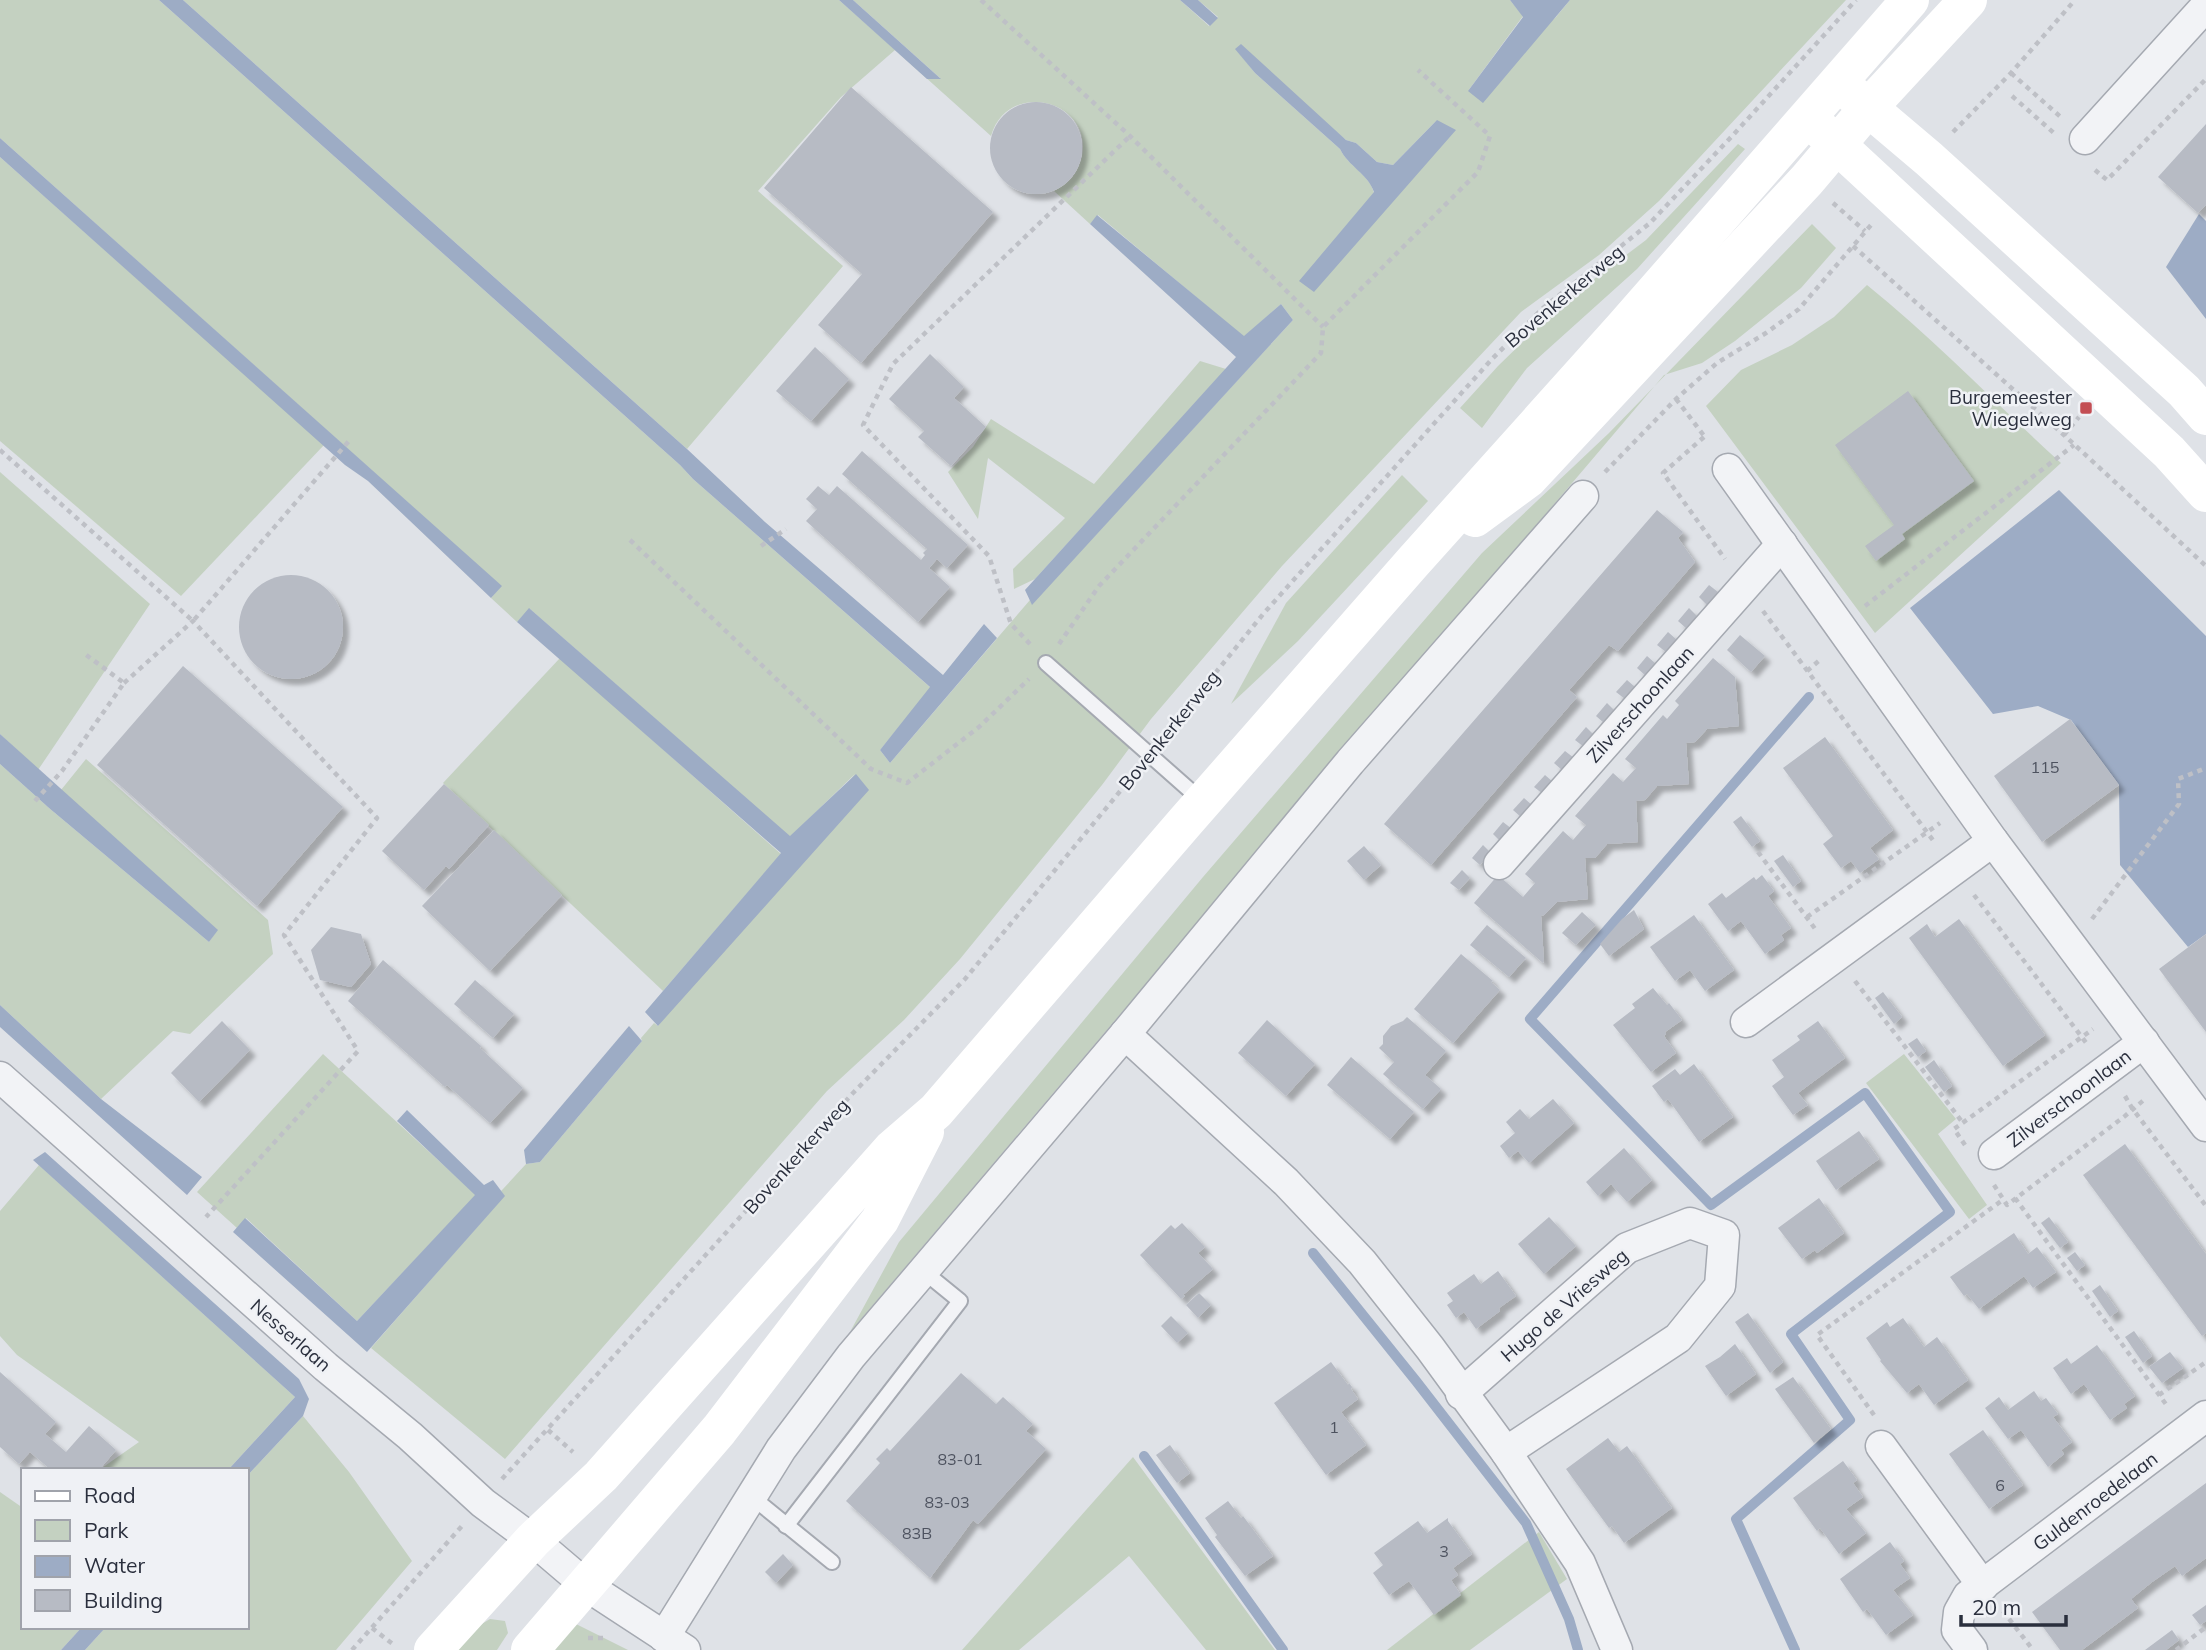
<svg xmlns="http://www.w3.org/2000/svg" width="2206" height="1650" font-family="Mulish,sans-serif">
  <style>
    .green { fill: #c4d1c1; fill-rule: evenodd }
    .water { fill: #9dacc5 }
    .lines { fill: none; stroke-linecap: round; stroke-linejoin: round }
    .stream { stroke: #9dacc5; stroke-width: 10 }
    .building { fill: #b7bbc4; filter: url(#shadow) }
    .lane-casing { stroke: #a5a9b1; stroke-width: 18 }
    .street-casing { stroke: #a5a9b1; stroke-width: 33 }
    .path { stroke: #bec0c6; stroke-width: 4.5; stroke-dasharray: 5 5; stroke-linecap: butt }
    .lane { stroke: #f2f3f6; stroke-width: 14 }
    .street { stroke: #f2f3f6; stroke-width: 30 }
    .secondary { stroke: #fff; stroke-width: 38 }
    .poi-dot { fill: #c34e54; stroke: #eff1f5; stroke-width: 2.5 }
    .labels { text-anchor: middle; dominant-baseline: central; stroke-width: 5; stroke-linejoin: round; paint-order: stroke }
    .number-label { font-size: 16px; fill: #4d525f }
    .street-label { font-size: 19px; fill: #2a2f3d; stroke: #eff1f5 }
    .poi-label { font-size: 19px; fill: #2a2f3d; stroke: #eff1f5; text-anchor: end }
  </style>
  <defs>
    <filter id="shadow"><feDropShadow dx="6" dy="6" stdDeviation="2" flood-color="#0004"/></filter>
  </defs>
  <rect width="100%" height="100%" fill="#dfe2e7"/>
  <g class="green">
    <path d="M0,0H159L680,465L693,479L931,688L880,750L890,763L1030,600L1032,604L1293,320L1281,304L1244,337L1098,215L1090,224L1054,191C1067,185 1077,175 1081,160C1097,101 1008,77 991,136L895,50L841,97L758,191L843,266L687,449L183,0H839L927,78H940L853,0H1180L1209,26L1218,17L1198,0H1510L1523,16L1468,91L1556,17L1570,0H1846L1659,201L1599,255L1521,312L1282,566L1151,719L1102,785L960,959L904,1020L827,1091L505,1459L371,1348L504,1196L501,1191L503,1189L526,1164L540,1162L642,1041L641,1038L654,1023L658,1026L855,774L790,837L530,609L517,622L491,598L501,586L0,138ZM1236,49L1346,140L1356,143L1377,162L1393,165L1437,120L1300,280L1374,193C1369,174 1348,166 1340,149L1255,73Z"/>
    <polygon points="1738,144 1745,149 1637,269 1527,368 1482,428 1460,408 1498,366 1565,301 1646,240"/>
    <polygon points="0,157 324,445 181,596 0,441"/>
    <polygon points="1812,224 1836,248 1801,288 1735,341 1702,363 1664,375 850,1332 899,1242 1203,877 1482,553 1609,433"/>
    <path d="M1867,285C1935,340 1996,404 2061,463L1875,633L1706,406L1741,370L1792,345L1834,317Z"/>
    <polygon points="1200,361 1226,369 1035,579 1014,589 1013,569 1065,518 988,458 978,519 948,472 973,447 991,419 1094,484"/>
    <polygon points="0,472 150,604 38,770 0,734"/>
    <polygon points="1402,475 1428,501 1298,641 1231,704 1286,603"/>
    <polygon points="560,658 781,854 663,991 443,783"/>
    <polygon points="86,759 268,920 273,954 190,1034 173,1031 101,1099 0,1005 0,764 49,808 209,942 217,930 61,790"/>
    <polygon points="323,1054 476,1195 357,1321 246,1218 237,1228 197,1192"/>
    <polygon points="1904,1054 1956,1119 1938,1134 1987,1205 1969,1219 1866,1083"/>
    <polygon points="39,1165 295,1397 228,1470 99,1470 139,1442 17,1355 0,1336 0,1211"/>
    <polygon points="303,1416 349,1472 412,1561 336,1650 85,1650 106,1627 247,1627 247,1476"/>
    <polygon points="1133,1457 1275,1650 1206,1650 1129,1556 1019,1650 962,1650"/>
    <polygon points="0,1492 23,1508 23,1627 82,1627 61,1650 0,1650"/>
    <polygon points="1539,1532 1567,1579 1470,1650 1387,1650"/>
    <polygon points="490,1619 505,1621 508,1633 497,1650 456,1650 470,1631"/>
    <polygon points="576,1624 628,1650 553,1650"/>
  </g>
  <g class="water">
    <polygon points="159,0 183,0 687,449 765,522 943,675 984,624 997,638 890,763 880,750 930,687 693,479 680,465"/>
    <polygon points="839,0 853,0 941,79 927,79"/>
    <polygon points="1180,0 1198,0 1218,18 1210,26"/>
    <polygon points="1510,0 1570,0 1483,103 1468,91 1523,17"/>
    <path d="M1241,44L1346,140L1356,143L1377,162L1393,165L1437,120L1456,130L1314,292L1299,281L1374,192C1368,174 1348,166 1340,149L1255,73L1235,49Z"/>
    <polygon points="0,138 502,586 491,598 368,481 345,465 0,157"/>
    <polygon points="2199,214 2206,221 2206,319 2166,267"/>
    <polygon points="1097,215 1244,336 1281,304 1293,320 1032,605 1025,590 1236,357 1090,224"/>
    <polygon points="2059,490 2206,636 2206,934 2188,947 2120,865 2119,785 2071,720 2038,706 1993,714 1910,608"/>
    <polygon points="529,608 790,836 856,774 869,790 658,1026 645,1012 781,853 517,622"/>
    <polygon points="0,734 218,930 209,942 49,808 0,764"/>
    <polygon points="0,1005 101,1099 202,1177 187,1195 0,1027"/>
    <polygon points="629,1026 642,1041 540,1162 526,1164 524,1150"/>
    <polygon points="407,1110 484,1185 493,1180 505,1196 367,1352 233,1232 245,1218 357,1321 475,1195 397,1121"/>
    <polygon points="45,1152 299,1379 309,1399 303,1416 247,1476 247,1470 228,1470 295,1397 33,1160"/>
    <polygon points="82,1627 106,1627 85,1650 61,1650"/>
  </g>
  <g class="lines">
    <g class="stream">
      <polyline points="1313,1253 1416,1381 1526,1523 1569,1619 1578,1650"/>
      <polyline points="1144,1456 1283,1650"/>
      <polyline points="1795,1650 1736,1519 1850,1420 1791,1334 1950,1212 1865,1093 1711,1205 1530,1019 1809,697"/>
    </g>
  </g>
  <g class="building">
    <polygon points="851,87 993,212 861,363 818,325 862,274 764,188"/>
    <circle cx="1036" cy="148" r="46"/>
    <polygon points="2206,124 2206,205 2198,213 2158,177"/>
    <polygon points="815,347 849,379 811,421 776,391"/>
    <polygon points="930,354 964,387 954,398 986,427 951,466 918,437 924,431 889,399"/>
    <polygon points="1908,391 1974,481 1902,534 1905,539 1876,561 1865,546 1894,525 1835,445"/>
    <polygon points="862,451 968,545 947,568 937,559 929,568 950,587 918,622 806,521 817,509 806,499 818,486 829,495 837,486 921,560 925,555 923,553 927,549 842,474"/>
    <polygon points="1657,510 1683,532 1678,538 1695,562 1618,651 1609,645 1569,690 1577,697 1431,865 1384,824"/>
    <circle cx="291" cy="627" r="52"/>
    <polygon points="1709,585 1718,592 1707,605 1699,597"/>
    <polygon points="1689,608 1697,616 1687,629 1678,621"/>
    <polygon points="1668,632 1677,640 1666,652 1657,645"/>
    <polygon points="1740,635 1765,656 1751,672 1727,650"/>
    <polygon points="1647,656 1656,664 1646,676 1637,668"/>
    <polygon points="1713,658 1735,677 1739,726 1707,729 1695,742 1686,743 1689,784 1657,786 1645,800 1636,801 1638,842 1607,844 1595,858 1585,858 1588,899 1557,902 1544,915 1541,916 1544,961 1543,963 1474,903 1498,875 1523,897 1535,883 1525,874 1563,831 1573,840 1586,825 1575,816 1613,773 1623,782 1636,768 1625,759 1663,715 1667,719 1679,705 1675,701"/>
    <polygon points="183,666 343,807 257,906 97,765"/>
    <polygon points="1627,680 1635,687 1625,699 1616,692"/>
    <polygon points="1607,703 1615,711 1604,723 1596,716"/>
    <polygon points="2070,719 2119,785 2042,842 1994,776"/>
    <polygon points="1586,727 1594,735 1584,747 1575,740"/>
    <polygon points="1825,737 1893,830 1870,848 1879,859 1860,873 1851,861 1841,868 1823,844 1833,836 1783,768"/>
    <polygon points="1565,751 1574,758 1563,771 1554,763"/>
    <polygon points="1545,775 1553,782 1543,794 1534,787"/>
    <polygon points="444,784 489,825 449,869 446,866 424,890 382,851"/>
    <polygon points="1524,798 1533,806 1522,818 1513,810"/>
    <polygon points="1741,816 1760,841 1752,847 1733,822"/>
    <polygon points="1503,822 1512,829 1501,842 1493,834"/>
    <polygon points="494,830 562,895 490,971 422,906"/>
    <polygon points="1483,845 1491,853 1480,865 1472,858"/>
    <polygon points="1364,846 1381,865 1364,880 1347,861"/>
    <polygon points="1783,855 1801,881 1793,887 1774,861"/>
    <polygon points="1462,870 1470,878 1459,890 1450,883"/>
    <polygon points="1762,875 1774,891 1768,896 1791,928 1781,935 1784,940 1765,954 1741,921 1728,931 1708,904 1722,893 1726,898 1754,877 1756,880"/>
    <polygon points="1634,910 1644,929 1609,956 1600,944 1622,919"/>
    <polygon points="1582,912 1596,925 1576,945 1562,933"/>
    <polygon points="1694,915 1734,970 1705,991 1690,970 1675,981 1650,947"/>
    <polygon points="1959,919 2045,1035 2003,1066 1909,938 1927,924 1935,937"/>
    <polygon points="1487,925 1526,958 1509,977 1470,945"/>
    <polygon points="331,927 361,934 371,964 351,987 320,980 311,950"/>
    <polygon points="2206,934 2206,1032 2159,969"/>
    <polygon points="1461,954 1493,981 1491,982 1500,990 1453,1043 1414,1009"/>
    <polygon points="383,960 481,1046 480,1048 523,1088 490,1123 447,1085 445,1087 348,1001"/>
    <polygon points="475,980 514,1014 493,1038 454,1004"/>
    <polygon points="1653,988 1667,1005 1669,1003 1682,1020 1665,1032 1666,1034 1664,1036 1676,1053 1651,1072 1613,1025 1635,1008 1632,1004"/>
    <polygon points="1883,992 1902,1017 1894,1024 1875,998"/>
    <polygon points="1407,1017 1446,1051 1425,1075 1441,1089 1423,1109 1383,1074 1394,1062 1379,1048 1383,1044 1383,1036 1391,1026 1403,1021"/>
    <polygon points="1267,1020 1315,1064 1286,1096 1238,1053"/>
    <polygon points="222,1021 250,1050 199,1102 171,1073"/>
    <polygon points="1818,1021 1845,1058 1798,1093 1808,1105 1793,1115 1772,1086 1784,1077 1772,1060 1800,1040 1797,1036"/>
    <polygon points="1917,1038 1926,1051 1918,1057 1908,1044"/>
    <polygon points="1351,1057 1414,1112 1390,1139 1327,1085"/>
    <polygon points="1934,1060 1952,1086 1944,1092 1925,1067"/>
    <polygon points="1694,1064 1733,1117 1699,1142 1668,1099 1664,1102 1652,1086 1675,1069 1680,1075"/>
    <polygon points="1553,1099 1574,1123 1529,1163 1518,1151 1509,1158 1500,1146 1515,1133 1506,1122 1520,1109 1529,1119"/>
    <polygon points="1859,1131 1879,1159 1836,1190 1816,1161"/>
    <polygon points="2125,1144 2206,1254 2206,1333 2202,1336 2083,1175"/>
    <polygon points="1624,1148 1652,1180 1627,1202 1611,1184 1598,1196 1586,1182"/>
    <polygon points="1819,1198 1844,1233 1817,1253 1815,1250 1802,1259 1778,1228"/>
    <polygon points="1549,1217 1576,1246 1544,1274 1518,1244"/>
    <polygon points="2049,1217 2068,1242 2060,1248 2041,1223"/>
    <polygon points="1182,1223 1205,1247 1198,1253 1213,1269 1183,1295 1185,1296 1181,1299 1140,1255 1171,1225 1175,1229"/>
    <polygon points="2014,1233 2028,1254 2037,1247 2056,1272 2033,1288 2024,1276 1979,1309 1967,1294 1964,1296 1950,1277"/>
    <polygon points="2075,1252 2085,1265 2077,1271 2067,1258"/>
    <polygon points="1498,1271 1516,1296 1499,1308 1500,1311 1476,1329 1464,1312 1456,1318 1447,1305 1453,1301 1447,1293 1474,1274 1481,1284"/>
    <polygon points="2100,1285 2118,1311 2110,1317 2092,1291"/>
    <polygon points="1199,1293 1211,1305 1198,1318 1186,1305"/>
    <polygon points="1748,1313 1783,1362 1770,1373 1735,1322"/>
    <polygon points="1171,1316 1188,1333 1177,1343 1161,1326"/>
    <polygon points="1903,1318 1924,1347 1937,1337 1968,1380 1934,1405 1919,1384 1907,1393 1880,1361 1881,1360 1866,1338 1887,1322 1890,1327"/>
    <polygon points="2134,1331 2152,1356 2143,1363 2125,1337"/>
    <polygon points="1735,1344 1756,1374 1726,1396 1705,1366 1720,1357"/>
    <polygon points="2097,1345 2135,1396 2124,1404 2127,1408 2110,1420 2084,1384 2071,1394 2053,1368 2067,1358 2071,1364"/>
    <polygon points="2170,1352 2183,1368 2162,1383 2149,1367"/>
    <polygon points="1331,1362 1348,1385 1349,1383 1352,1387 1351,1389 1358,1399 1341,1412 1366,1445 1326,1475 1274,1403"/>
    <polygon points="0,1372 56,1422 45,1434 66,1452 89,1426 116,1450 99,1470 51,1470 30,1452 19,1464 0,1447"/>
    <polygon points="961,1373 996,1404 1003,1397 1033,1424 1026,1431 1046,1449 978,1524 973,1520 930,1578 846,1501 880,1463 876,1459 887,1448 890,1451"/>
    <polygon points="1793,1377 1831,1429 1814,1443 1775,1389"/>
    <polygon points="2034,1391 2041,1401 2046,1398 2058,1414 2053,1417 2072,1442 2061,1450 2064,1454 2048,1467 2021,1430 2008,1439 1985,1408 1999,1397 2008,1410"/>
    <polygon points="1983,1430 2023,1485 1989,1509 1949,1454"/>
    <polygon points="1608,1438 1619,1452 1627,1446 1672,1508 1624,1543 1612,1526 1609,1528 1566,1469"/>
    <polygon points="1170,1445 1190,1473 1177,1483 1156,1455"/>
    <polygon points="1843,1461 1857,1480 1853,1483 1863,1497 1846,1509 1866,1533 1839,1554 1820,1528 1817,1531 1793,1498"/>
    <polygon points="2206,1483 2206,1558 2182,1576 2175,1566 2152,1582 2131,1599 2138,1608 2082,1650 2060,1650 2032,1612"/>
    <polygon points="1228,1501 1241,1518 1243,1516 1273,1556 1245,1576 1215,1537 1217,1535 1205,1518"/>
    <polygon points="1448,1518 1448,1521 1472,1554 1453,1568 1458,1575 1451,1580 1461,1595 1434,1615 1409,1581 1389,1595 1373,1573 1383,1565 1374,1553 1418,1521 1427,1533"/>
    <polygon points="1890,1542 1904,1561 1900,1564 1910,1578 1893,1590 1913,1615 1886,1635 1867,1609 1863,1612 1840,1579"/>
    <polygon points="783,1554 793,1565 776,1583 765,1572"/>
    <polygon points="2206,1605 2206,1621 2200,1625 2192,1615"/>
    <polygon points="2172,1630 2179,1640 2166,1650 2145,1650"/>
  </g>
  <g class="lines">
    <defs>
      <g id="lane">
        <polyline points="1046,663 1202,801"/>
        <polyline points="752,1497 832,1562"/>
        <polyline points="786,1526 960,1301 922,1270"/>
      </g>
      <g id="street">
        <polyline points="2085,139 2206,6"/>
        <polyline points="1728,469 1993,841 2206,1126"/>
        <polyline points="1499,864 1782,544"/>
        <polyline points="1746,1022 1993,841"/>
        <polyline points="1125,1034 1286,1182 1362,1262 1430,1348 1506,1452 1580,1563 1617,1650"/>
        <polyline points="0,1077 326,1367 410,1436 483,1503 533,1540 587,1586 685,1650"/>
        <polyline points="1994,1154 2144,1042"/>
        <polyline points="1461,1394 1627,1248 1690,1223 1724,1235 1720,1286 1678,1338 1506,1452"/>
        <polyline points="1881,1446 1983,1586"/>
        <polyline points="664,1637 781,1449 851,1356 1125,1034 1350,762 1583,496"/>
        <polyline points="1972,1650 1957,1630 1959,1612 1968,1596 2206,1416"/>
      </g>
    </defs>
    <use href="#lane" class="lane-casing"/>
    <use href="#street" class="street-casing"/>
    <g class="path">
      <polyline points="981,0 1130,136 1323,327"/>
      <polyline points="2011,73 2063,119"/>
      <polyline points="2012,96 2055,134"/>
      <polyline points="1953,132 2011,73 2075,0"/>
      <polyline points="2095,170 2107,180 2206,79"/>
      <polyline points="1833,203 1865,231"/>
      <polyline points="1853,246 2064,435 2206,566"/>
      <polyline points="1676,399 1705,437"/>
      <polyline points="2064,435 2079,417"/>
      <polyline points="1704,437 1663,473 1725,559"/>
      <polyline points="0,450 193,621 349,441"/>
      <polyline points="1605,472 1676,399 1717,363 1766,333 1799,309 1871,225"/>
      <polyline points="630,540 871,769 907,783 979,727 1029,679"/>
      <polyline points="761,546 786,529"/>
      <polyline points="1865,606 2074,445"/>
      <polyline points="1763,611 1935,843"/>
      <polyline points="1030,644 1011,624 989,556 863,425 893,364 1130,136"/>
      <polyline points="1059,644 1099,586 1321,353 1323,327 1478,172 1490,136 1418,70"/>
      <polyline points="1807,671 1822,658"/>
      <polyline points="124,683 193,621 377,818 284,935 358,1051 206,1217"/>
      <polyline points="1165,735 1264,613 1492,359 1543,308 1650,223 1734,134 1856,0"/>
      <polyline points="35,801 62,771 124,683 85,654"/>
      <polyline points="1758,852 1816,930"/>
      <polyline points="1974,895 2087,1044"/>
      <polyline points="1807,917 1940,823"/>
      <polyline points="2092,919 2179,804 2178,779 2206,768"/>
      <polyline points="1855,981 1963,1123"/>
      <polyline points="2125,1096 2132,1108 2206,1206"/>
      <polyline points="1965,1145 1954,1129 2093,1029"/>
      <polyline points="1994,1185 2007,1205 2125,1116 2145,1099"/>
      <polyline points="2015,1198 2168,1407"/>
      <polyline points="2159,1395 2206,1362"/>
      <polyline points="1874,1415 1817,1335 2004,1199"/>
      <polyline points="548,1430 573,1452"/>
      <polyline points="502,1479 853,1093 965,979 1136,772"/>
      <polyline points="2003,1611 2033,1650"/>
      <polyline points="372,1628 394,1645"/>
      <polyline points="588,1638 607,1638"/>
      <polyline points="352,1650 462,1526"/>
      <polyline points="2176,1650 2206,1627"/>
    </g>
    <use href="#lane" class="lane"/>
    <use href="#street" class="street"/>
    <g class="secondary">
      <polyline points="1851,93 1929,159 2184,391 2206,416"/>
      <polyline points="1820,129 2169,452 2206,493"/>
      <polyline points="1475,518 1528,479 1807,180 1868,108 1968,0"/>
      <polyline points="433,1650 533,1540 601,1476 892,1149 936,1111 1186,821 1413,562 1623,328 1910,0"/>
      <polyline points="530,1650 719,1430 880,1220 925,1132"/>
    </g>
  </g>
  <rect class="poi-dot" x="2079" y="401" width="14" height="14" rx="3.5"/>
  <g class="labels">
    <g class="number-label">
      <text x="2045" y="767">115</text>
      <text x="1334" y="1427">1</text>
      <text x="960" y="1459">83-01</text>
      <text x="2000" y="1485">6</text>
      <text x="947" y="1502">83-03</text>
      <text x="917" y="1533">83B</text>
      <text x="1444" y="1551">3</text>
    </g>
    <g class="street-label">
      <text transform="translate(1564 296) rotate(-40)">Bovenkerkerweg</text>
      <text transform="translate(1640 704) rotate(-48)">Zilverschoonlaan</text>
      <text transform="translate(1169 730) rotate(-51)">Bovenkerkerweg</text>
      <text transform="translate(2069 1098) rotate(-37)">Zilverschoonlaan</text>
      <text transform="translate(796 1156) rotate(-48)">Bovenkerkerweg</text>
      <text transform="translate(1564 1305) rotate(-41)">Hugo de Vriesweg</text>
      <text transform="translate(291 1335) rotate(41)">Nesserlaan</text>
      <text transform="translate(2095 1501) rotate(-37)">Guldenroedelaan</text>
    </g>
    <g class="poi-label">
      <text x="2072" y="397">Burgemeester<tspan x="2072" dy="22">Wiegelweg</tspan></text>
    </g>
  </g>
  <rect x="21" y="1468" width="228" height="161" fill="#eff1f5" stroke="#a0a3ab" stroke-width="2"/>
  <rect x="35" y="1491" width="35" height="10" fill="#ffffff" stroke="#a0a3ab" stroke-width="2"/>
  <text x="84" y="1503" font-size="21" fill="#2a2f3d">Road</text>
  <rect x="35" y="1520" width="35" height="21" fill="#c4d1c1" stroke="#a0a3ab" stroke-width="2"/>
  <text x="84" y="1538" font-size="21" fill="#2a2f3d">Park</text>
  <rect x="35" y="1556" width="35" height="21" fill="#9dacc5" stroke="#a0a3ab" stroke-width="2"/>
  <text x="84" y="1573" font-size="21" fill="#2a2f3d">Water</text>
  <rect x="35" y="1590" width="35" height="21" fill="#b7bbc4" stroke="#a0a3ab" stroke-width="2"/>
  <text x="84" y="1608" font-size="21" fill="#2a2f3d">Building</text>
  <path d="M1961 1615v10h105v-10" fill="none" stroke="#2a2f3d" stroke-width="3.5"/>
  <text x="1972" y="1615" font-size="21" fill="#2a2f3d" stroke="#eff1f5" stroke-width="5" paint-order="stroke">20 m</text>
</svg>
